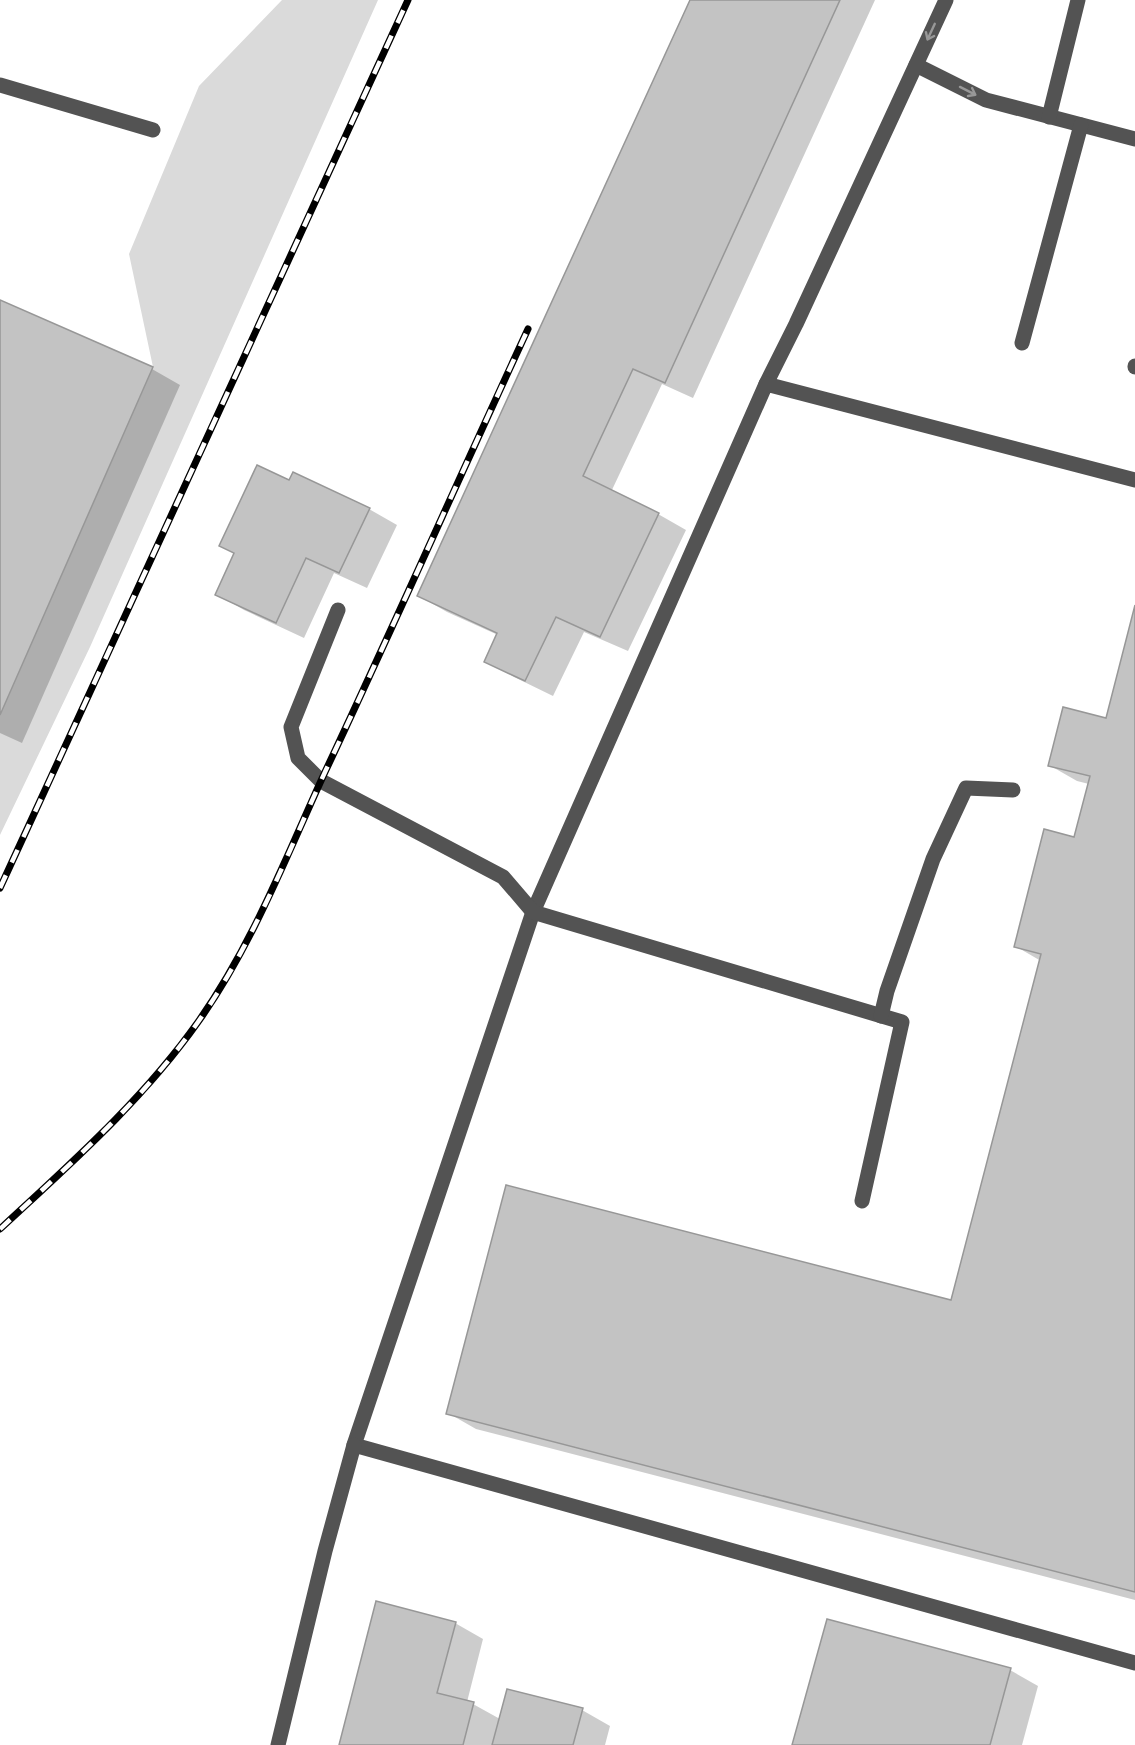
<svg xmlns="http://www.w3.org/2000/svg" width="1135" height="1745" font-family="'Noto Sans',sans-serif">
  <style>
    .green { fill: #dadada }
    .shadow { fill: #0003 }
    .building { fill: #c3c3c3; stroke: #979797; stroke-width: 1.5 }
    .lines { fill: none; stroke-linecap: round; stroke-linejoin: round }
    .minor { stroke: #535353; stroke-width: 15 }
    .rail-casing { stroke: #000; stroke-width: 7 }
    .rail { stroke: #fff; stroke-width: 4.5; stroke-dasharray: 14; stroke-linecap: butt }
    .oneway { stroke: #989898 }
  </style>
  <rect width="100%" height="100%" fill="#fff"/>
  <polygon class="green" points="282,0 378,0 90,647 0,835 0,715 153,367 129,254 199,86"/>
  <g class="shadow">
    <polygon points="692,0 875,0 693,398 662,384 611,492 658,514 686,530 628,651 584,632 553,696 514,677 486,661 498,635 447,612 419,596"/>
    <polygon points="0,302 152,369 180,385 22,743 0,733"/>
    <polygon points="289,482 369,509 397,525 367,588 334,573 304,638 244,610 217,594"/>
    <polygon points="1135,611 1135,1600 476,1429 448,1413 953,1302 1041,961 1015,946 1075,839 1089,784 1077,781 1049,765 1107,720"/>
    <polygon points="828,1621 1010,1670 1038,1686 1022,1745 794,1745"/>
    <polygon points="455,1623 483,1639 467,1702 473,1704 500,1719 582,1710 610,1726 605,1745 340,1745"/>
  </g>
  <g class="building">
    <polygon points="690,0 840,0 665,383 633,369 583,476 659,513 600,637 556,617 525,681 484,662 497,633 417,596"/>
    <polygon points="0,300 153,367 0,715"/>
    <polygon points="257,465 289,480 293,472 370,508 339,573 306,558 276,623 215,595 234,553 219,546"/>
    <polygon points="1135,605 1135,1592 446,1414 506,1185 951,1300 1041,954 1014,947 1044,829 1074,837 1090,776 1048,766 1063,707 1106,718"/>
    <polygon points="376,1601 456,1622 437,1693 474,1702 463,1745 339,1745"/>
    <polygon points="827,1619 1011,1668 990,1745 792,1745"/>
    <polygon points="507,1689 583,1708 573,1745 492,1745"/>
  </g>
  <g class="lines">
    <g class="minor">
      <polyline points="916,65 986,100 1135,139"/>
      <polyline points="0,85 153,130"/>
      <polyline points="1049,117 1078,0"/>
      <polyline points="1022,343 1081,125"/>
      <polyline points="1135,367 1135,366"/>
      <polyline points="766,384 796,324 946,0"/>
      <polyline points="1135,480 766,384 533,912 354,1445 1135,1663"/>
      <polyline points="338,610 291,727 298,758 321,781 503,877 533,912 902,1022 862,1201"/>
      <polyline points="881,1016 887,991 933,859 966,788 1013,790"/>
      <polyline points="278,1745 325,1551 354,1445"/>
    </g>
    <defs>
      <g id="rail">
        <polyline points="0,888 408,0"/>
        <path d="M0,1229C70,1164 142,1101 198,1022C252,946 286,857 325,772C394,625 460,476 528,329"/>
      </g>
    </defs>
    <use href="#rail" class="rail-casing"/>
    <use href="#rail" class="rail"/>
  </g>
  <defs><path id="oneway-shaft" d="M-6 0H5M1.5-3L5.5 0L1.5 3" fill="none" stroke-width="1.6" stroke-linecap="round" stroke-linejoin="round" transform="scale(1.5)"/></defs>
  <g class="oneway">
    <use href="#oneway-shaft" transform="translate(931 32) rotate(115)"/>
    <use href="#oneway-shaft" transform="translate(968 91) rotate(27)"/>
  </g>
</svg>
